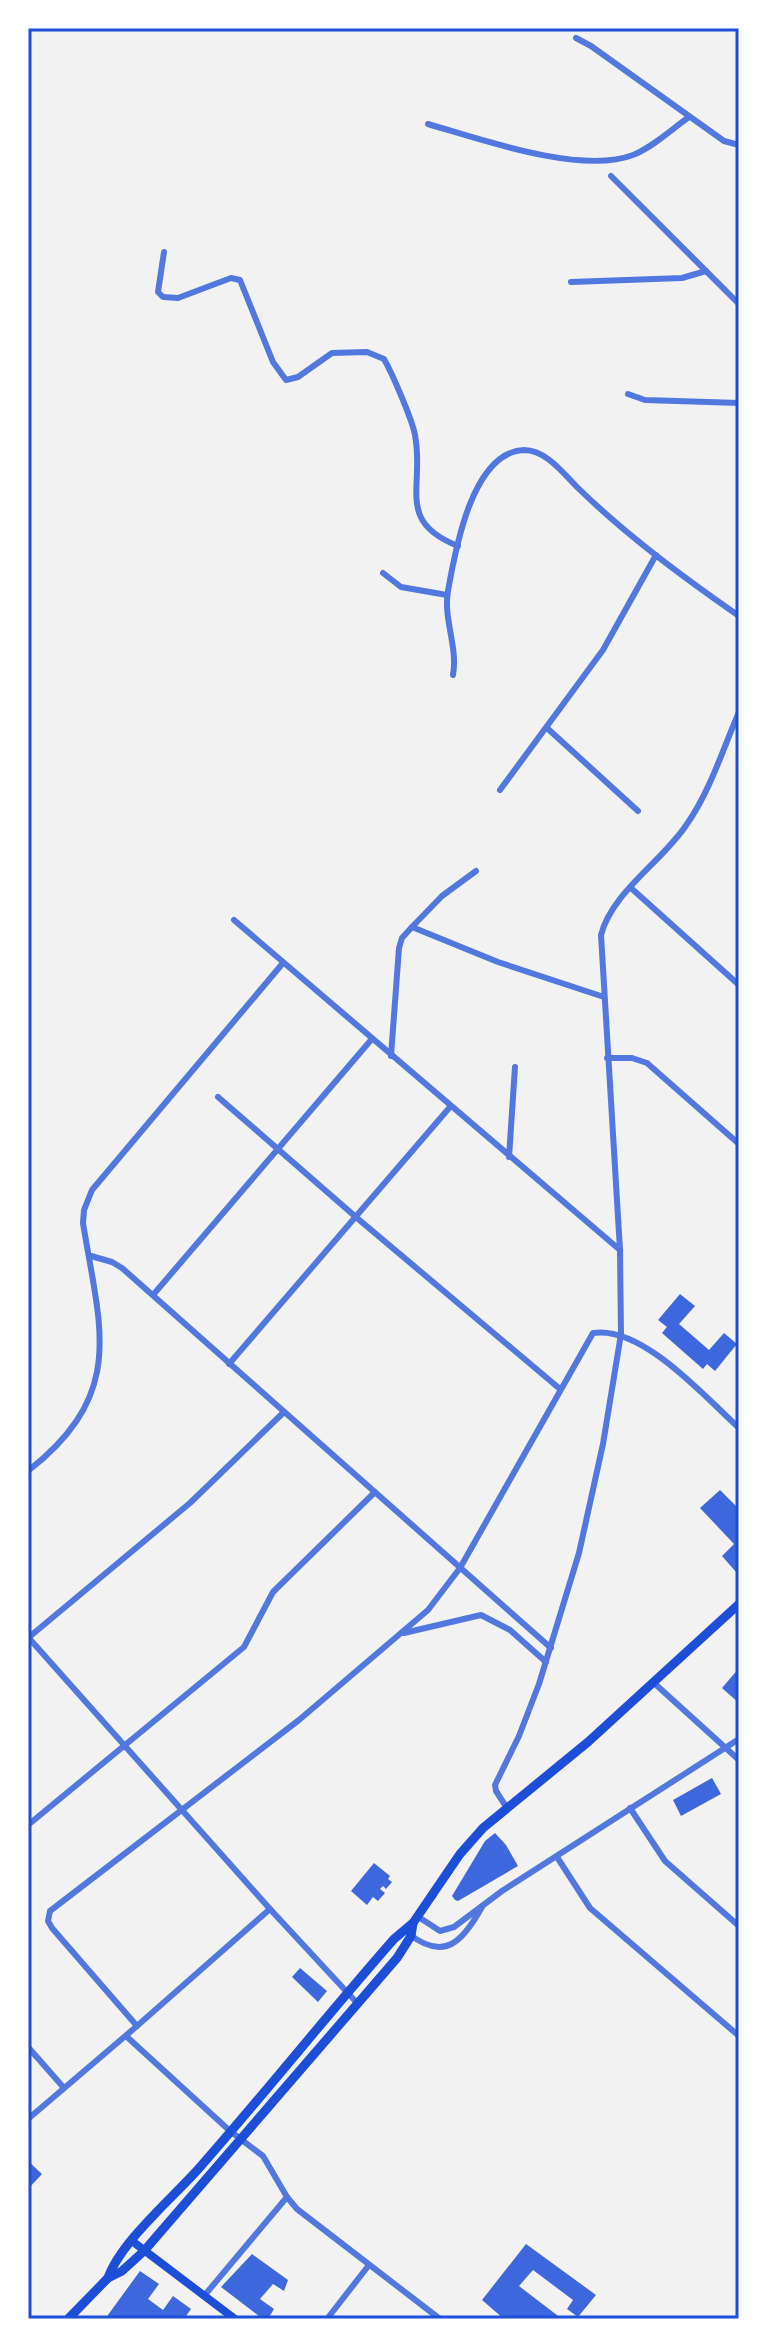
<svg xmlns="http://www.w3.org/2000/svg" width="767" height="2347" font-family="'Roboto Condensed',sans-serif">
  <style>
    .building { fill: #3d67dc }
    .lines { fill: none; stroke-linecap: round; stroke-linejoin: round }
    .minor { stroke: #5277de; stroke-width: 6 }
    .secondary { stroke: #1d4ed8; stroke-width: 8 }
    .primary { stroke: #1d4ed8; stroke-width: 9 }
    .neatline { fill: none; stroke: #1d4ed8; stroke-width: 3 }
  </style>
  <rect width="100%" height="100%" fill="#f2f2f2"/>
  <g class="building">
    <polygon points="680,1294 695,1306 679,1324 709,1350 724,1333 737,1344 715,1371 707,1364 703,1369 662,1333 667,1327 658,1320"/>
    <polygon points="720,1490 739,1509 739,1570 736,1572 722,1556 734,1544 700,1508"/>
    <polygon points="739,1668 739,1703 722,1688"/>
    <polygon points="712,1778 721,1794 681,1816 673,1800"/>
    <polygon points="495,1833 506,1845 518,1866 458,1901 455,1900 452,1896 485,1841"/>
    <polygon points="374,1863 390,1876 388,1879 392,1882 386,1889 383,1886 380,1889 385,1893 378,1901 373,1897 367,1905 351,1891"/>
    <polygon points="300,1968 327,1991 318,2002 292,1977"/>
    <polygon points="28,2161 42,2174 28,2189"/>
    <polygon points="526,2244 596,2295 578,2317 567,2309 573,2300 533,2270 519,2286 562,2319 504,2319 482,2300"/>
    <polygon points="252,2254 288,2280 284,2291 273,2284 260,2299 274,2309 268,2319 263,2319 221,2287"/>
    <polygon points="140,2271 159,2284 148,2299 163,2310 173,2296 191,2309 184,2319 139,2319 135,2316 133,2319 105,2319"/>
  </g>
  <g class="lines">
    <g class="minor">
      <polyline points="576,38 591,46 724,141 739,145"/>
      <path d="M428,124C480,139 581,175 633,155C653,147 672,129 689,117"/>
      <polyline points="611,176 739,304"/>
      <path d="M164,252L158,292L163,297L178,298L231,278L240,280L273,362L286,380L298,377L332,353L367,352L384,359C392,373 412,419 415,435C425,487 395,521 458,546"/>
      <polyline points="571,282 682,278 706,271"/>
      <polyline points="628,394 645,400 739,403"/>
      <polyline points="383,573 401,587 447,595"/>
      <path d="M453,675C458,646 443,619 448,591C455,551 472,452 524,450C546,450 563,473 577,487C626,535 683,577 739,616"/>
      <polyline points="547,728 638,811"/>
      <polyline points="500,790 603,650 656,555"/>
      <polyline points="631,888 739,985"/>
      <polyline points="234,920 620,1250"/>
      <polyline points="412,927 442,896 476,871"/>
      <polyline points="391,1056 399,948 402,938 412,927 498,962 604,997"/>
      <polyline points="607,1058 632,1058 647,1063 739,1144"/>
      <polyline points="218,1097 357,1218 560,1389"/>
      <polyline points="509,1157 515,1067"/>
      <polyline points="91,1256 112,1262 122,1268 551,1648"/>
      <polyline points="153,1295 371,1040"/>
      <polyline points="229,1364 450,1107"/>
      <path d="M28,1471C127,1393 100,1329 83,1223L84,1210L92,1190L283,963"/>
      <polyline points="404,1633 481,1615 510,1630 546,1662"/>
      <polyline points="28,1637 270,1909 358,2004"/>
      <polyline points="28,1638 190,1503 284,1412"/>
      <polyline points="654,1683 739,1760"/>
      <path d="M507,1808L496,1791L495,1785L519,1736L539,1684L579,1553L603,1444L621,1334L620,1250L601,935C612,892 663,861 687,824C710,791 723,749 739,712"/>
      <polyline points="630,1808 665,1861 739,1926"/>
      <polyline points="28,1825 244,1647 273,1592 375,1492"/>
      <polyline points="557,1857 590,1908 739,2036"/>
      <polyline points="417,1916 440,1931 454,1927 502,1891 739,1739"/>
      <path d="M409,1934C445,1962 463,1941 482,1907"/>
      <path d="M137,2026L52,1928L48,1921L50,1911L299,1720L428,1610L460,1568L593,1333C642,1325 705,1397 739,1428"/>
      <polyline points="126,2036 230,2131 263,2156 287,2197 297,2209 440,2319"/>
      <polyline points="28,2047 64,2088"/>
      <polyline points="28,2119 137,2026 270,1909"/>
      <polyline points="204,2296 287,2197"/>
      <polyline points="327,2319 369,2265"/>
    </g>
    <polyline class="secondary" points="132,2241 235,2319"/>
    <g class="primary">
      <path d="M108,2278C121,2241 174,2197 201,2166C266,2092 328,2014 394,1939L413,1923L460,1854L483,1828L588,1742L739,1604"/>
      <polyline points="68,2319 108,2278 122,2271 144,2251 397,1958 411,1936 413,1923"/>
    </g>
  </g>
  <rect width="767" height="2347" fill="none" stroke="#ffffff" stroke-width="60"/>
  <rect x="30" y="30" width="707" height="2287" class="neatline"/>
</svg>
